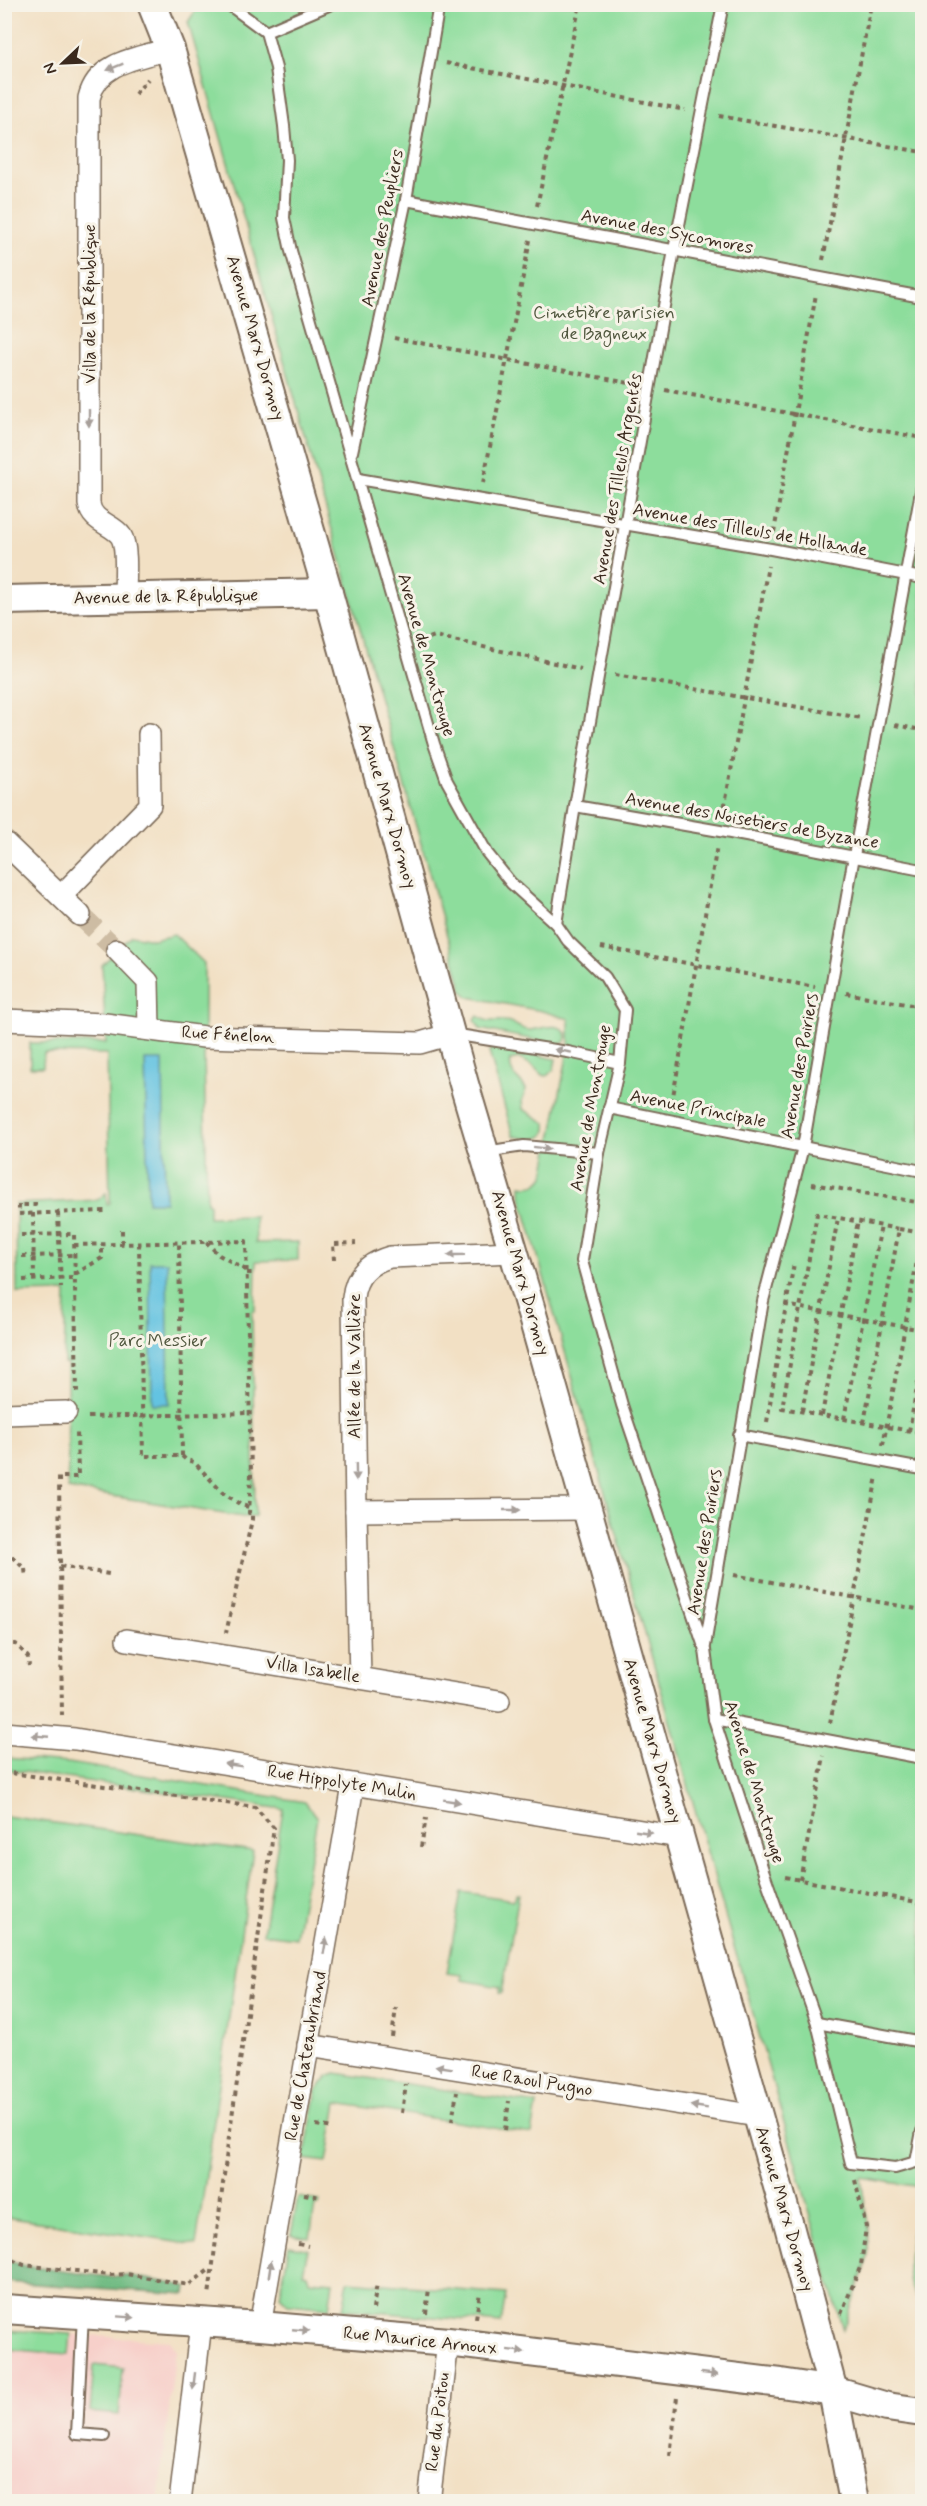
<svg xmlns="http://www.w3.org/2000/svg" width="927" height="2506" font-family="Mynerve,sans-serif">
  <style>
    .built { fill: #f7d0ca }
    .green { fill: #8ddd9c; stroke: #64845d; stroke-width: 1.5 }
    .forest { fill: #72bc84; stroke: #567351; stroke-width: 1.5 }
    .water { fill: #63c3e1; stroke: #4f7680; stroke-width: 1.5 }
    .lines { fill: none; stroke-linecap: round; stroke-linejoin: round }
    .street-tunnel { stroke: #cdbca3; stroke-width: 21; stroke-dasharray: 21 10; stroke-linecap: butt }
    .lane-casing { stroke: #7b6a58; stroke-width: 14 }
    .street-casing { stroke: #7b6a58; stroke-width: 24 }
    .secondary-casing { stroke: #7b6a58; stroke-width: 32 }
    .path { stroke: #7b6a58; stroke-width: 4; stroke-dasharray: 4.5 4.5; stroke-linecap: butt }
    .lane { stroke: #fff; stroke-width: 10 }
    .street { stroke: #fff; stroke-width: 21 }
    .secondary { stroke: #fff; stroke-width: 28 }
    .oneway { fill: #a79f9a }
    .labels { text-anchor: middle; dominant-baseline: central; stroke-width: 6; stroke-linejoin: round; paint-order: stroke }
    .street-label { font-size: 18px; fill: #3b2a1e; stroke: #f7f3e8 }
    .park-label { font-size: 18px; fill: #50573e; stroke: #f7f3e8 }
  </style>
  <rect width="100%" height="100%" fill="#f7f3e8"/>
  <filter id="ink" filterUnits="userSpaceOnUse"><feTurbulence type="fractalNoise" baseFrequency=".0167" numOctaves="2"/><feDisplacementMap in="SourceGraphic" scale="12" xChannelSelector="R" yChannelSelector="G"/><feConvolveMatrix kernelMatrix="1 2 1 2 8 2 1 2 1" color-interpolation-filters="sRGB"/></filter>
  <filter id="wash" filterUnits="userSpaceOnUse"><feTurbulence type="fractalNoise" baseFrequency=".008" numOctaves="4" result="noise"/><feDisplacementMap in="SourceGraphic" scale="24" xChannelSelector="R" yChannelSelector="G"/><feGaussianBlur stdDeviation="1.35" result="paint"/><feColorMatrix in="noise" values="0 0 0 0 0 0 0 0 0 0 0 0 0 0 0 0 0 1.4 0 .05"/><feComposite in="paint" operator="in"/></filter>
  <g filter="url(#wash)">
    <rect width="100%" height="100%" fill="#f2e0c4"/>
    <polygon class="built" points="4,2330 169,2341 176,2350 158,2501 5,2501"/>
    <g class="green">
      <path d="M200,4L922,5V2301C894,2284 916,2215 921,2187L861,2178L868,2225V2257L843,2330L521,1197V1185C532,1187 538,1185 544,1176L569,1046V1019L542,1011L469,997L463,992L188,22Z"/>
      <polygon points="174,934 204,963 204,1053 207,1202 209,1203 209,1217 255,1216 256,1243 298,1242 298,1260 256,1261 255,1311 252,1312 255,1516 243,1517 68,1489 67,1363 64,1363 66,1292 17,1293 16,1204 98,1200 106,1193 107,1204 110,1203 107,1054 44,1053 43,1067 30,1067 30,1043 106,1043 102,965 132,935 153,939"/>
      <path d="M478,1016C489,1024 493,1020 505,1021C513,1021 519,1029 528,1030C536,1031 565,1018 566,1037C566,1042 564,1042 560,1045L480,1029L475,1020Z"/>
      <path d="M496,1046L556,1059L554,1069L547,1076L542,1075L532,1065L518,1058L511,1060C508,1075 519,1078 526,1089L522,1101L523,1109L546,1123C549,1145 526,1139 513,1136L489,1052Z"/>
      <polygon points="5,1758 69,1763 305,1802 317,1818 296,1938 263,1934 283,1809 10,1770 5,1773"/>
      <polygon points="5,1816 253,1851 196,2245 5,2217"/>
      <polygon points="461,1892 514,1900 516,1894 519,1894 502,1993 499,1993 500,1987 462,1980 462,1975 447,1973"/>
      <polygon points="336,2073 537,2104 532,2134 337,2103 327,2162 304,2159 317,2090 328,2076"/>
      <polygon points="298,2197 320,2201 319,2205 315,2205 310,2238 291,2235"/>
      <polygon points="289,2246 308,2249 303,2273 307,2274 309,2280 333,2282 329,2308 288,2304 280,2296"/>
      <polygon points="348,2281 506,2294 501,2323 343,2309"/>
      <polygon points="4,2330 71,2334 69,2354 5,2349"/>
      <polygon points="94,2365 123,2368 119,2415 90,2412"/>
    </g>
    <polygon class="forest" points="4,2259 24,2266 110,2277 126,2275 187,2286 186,2294 5,2282"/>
    <g class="water">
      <polygon points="145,1060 163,1060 165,1202 148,1202"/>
      <polygon points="150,1262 167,1262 169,1404 152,1404"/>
    </g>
  </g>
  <g filter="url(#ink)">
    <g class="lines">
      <polyline class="street-tunnel" points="80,915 117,950"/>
      <defs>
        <g id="lane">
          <polyline points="228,4 266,32"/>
          <polyline points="331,4 266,32 276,68 284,126 287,160 284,218 291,251 434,744 447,781 487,853 511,883 556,924 568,941 605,977 625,1010 620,1063 599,1153 582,1261 622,1405 705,1650 714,1719 764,1873 817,2023 851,2163 895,2168 916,2162 922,2131"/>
          <polyline points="921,4 922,5"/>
          <polyline points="406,200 922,297"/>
          <polyline points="352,452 406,200 439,4"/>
          <polyline points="358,479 771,549 922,578"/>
          <polyline points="575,806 720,831 922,870"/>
          <polyline points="556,924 575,806 674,250 723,4"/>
          <polyline points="452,1034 568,1052 620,1063"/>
          <polyline points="609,1108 922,1171"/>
          <polyline points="485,1152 524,1146 599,1153"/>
          <polyline points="739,1435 922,1469"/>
          <polyline points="705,1646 763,1301 803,1147 854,856 922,486"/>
          <polyline points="714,1719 922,1758"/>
          <polyline points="817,2023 922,2042"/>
          <polyline points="83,2315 77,2434 104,2436"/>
        </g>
        <g id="street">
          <path d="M125,597C125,582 128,547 121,536C112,523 92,523 89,504V98C98,61 139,58 170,49"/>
          <polyline points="4,842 80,915"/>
          <polyline points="61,896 150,805 149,734"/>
          <polyline points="117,950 148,982 149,1029"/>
          <polyline points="4,1020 105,1024 204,1037 420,1043 451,1034"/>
          <path d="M514,1252L390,1257C369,1263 355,1275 353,1298L356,1511L587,1509"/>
          <polyline points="4,1414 66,1412"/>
          <polyline points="356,1511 360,1678"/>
          <polyline points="127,1640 499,1701"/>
          <polyline points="4,1733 75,1739 679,1837"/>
          <polyline points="308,2045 757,2116"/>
          <polyline points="260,2326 353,1786"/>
          <polyline points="180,2502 201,2323"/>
          <polyline points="429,2502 448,2342"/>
        </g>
        <g id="secondary">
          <polyline points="152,4 170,49 328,593 464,1084 532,1314 788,2222 833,2391 854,2502"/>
          <polyline points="4,600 328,593"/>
          <polyline points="4,2309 260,2326 448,2342 781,2383 833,2391 887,2407 922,2412"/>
        </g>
      </defs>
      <use href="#lane" class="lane-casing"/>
      <use href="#street" class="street-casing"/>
      <use href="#secondary" class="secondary-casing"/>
      <g class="path">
        <polyline points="4,10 7,8"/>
        <polyline points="446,63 685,110"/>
        <polyline points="135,94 148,79"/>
        <polyline points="719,116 922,152"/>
        <polyline points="537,206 580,4"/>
        <polyline points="823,260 871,4"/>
        <polyline points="394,338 634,384"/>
        <polyline points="665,390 922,438"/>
        <polyline points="483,483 530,240"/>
        <polyline points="774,532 816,294"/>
        <polyline points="421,641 435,636 581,669"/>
        <polyline points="615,675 861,718"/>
        <polyline points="895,725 922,730"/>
        <polyline points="723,815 768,566"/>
        <polyline points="601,947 815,987"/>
        <polyline points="846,993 922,1007"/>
        <polyline points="672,1102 717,846"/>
        <polyline points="812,1184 922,1203"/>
        <polyline points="35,1203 35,1205 19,1205 19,1214 106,1211"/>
        <polyline points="33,1213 34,1279"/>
        <polyline points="58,1213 61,1287"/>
        <polyline points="899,1229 922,1233"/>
        <polyline points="122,1230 122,1244"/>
        <polyline points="21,1235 74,1234 77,1393"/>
        <polyline points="206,1242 219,1255 246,1270"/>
        <polyline points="139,1243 143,1456 182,1456 179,1242"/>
        <polyline points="74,1245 246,1241 251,1475 249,1513 252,1513 252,1520 226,1633"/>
        <polyline points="22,1256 74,1255"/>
        <polyline points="334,1260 333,1244 356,1243"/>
        <polyline points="247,1273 256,1273"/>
        <polyline points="75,1274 102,1258 102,1244"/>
        <polyline points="23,1280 75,1278"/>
        <polyline points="785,1305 786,1305 794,1264"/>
        <polyline points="802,1411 838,1218"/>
        <polyline points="822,1415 858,1221"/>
        <polyline points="88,1417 249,1413"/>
        <polyline points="844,1419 881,1226"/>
        <polyline points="767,1422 786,1305 922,1330"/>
        <path d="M864,1423L899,1229L817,1214L782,1408C829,1416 876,1425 922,1433"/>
        <polyline points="909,1431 922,1361"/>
        <polyline points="883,1445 922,1234"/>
        <polyline points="182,1456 186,1460 194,1462 223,1493 241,1505 249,1507"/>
        <polyline points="4,1554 9,1554 25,1569 26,1578"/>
        <polyline points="60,1566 109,1574"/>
        <polyline points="734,1575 922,1610"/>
        <polyline points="4,1644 16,1644 28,1657 29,1666"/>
        <polyline points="62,1716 59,1477 78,1477 77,1431"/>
        <polyline points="830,1723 877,1476"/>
        <polyline points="4,1777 11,1773 255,1807 274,1828 227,2151 209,2296"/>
        <polyline points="421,1847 426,1818"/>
        <polyline points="785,1877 922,1903"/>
        <polyline points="800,1880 824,1756"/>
        <polyline points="392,2037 396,2008"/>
        <polyline points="402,2113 406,2084"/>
        <polyline points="452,2121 457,2092"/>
        <polyline points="316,2125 333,2128"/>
        <polyline points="505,2130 509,2101"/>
        <polyline points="304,2194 321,2197"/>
        <polyline points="298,2244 308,2246"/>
        <polyline points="4,2257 24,2265 110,2275 126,2274 189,2285 210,2269"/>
        <polyline points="373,2309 377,2283"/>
        <polyline points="426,2314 429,2288"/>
        <polyline points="841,2314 861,2265 866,2227 855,2180"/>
        <polyline points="476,2318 480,2292"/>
        <polyline points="670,2456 677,2397"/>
      </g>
      <use href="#lane" class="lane"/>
      <use href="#street" class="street"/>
      <use href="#secondary" class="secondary"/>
    </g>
    <defs><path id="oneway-solid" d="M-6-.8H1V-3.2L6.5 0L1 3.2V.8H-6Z" transform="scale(1.5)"/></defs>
    <g class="oneway">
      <use href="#oneway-solid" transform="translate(115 67) rotate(158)"/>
      <use href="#oneway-solid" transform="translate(89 418) rotate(90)"/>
      <use href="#oneway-solid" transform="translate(563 1051) rotate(-170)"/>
      <use href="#oneway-solid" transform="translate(542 1148) rotate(7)"/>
      <use href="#oneway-solid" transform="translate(456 1255) rotate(179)"/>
      <use href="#oneway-solid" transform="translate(356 1472) rotate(89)"/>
      <use href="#oneway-solid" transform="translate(512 1510)"/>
      <use href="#oneway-solid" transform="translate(40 1736) rotate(-175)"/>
      <use href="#oneway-solid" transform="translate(233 1765) rotate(-171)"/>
      <use href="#oneway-solid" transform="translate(452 1801) rotate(9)"/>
      <use href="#oneway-solid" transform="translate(644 1832) rotate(8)"/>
      <use href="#oneway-solid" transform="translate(325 1946) rotate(-80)"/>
      <use href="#oneway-solid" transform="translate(444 2067) rotate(-171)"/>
      <use href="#oneway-solid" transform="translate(699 2107) rotate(-171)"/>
      <use href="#oneway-solid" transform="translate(270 2269) rotate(-81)"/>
      <use href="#oneway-solid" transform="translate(126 2317) rotate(4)"/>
      <use href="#oneway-solid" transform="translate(301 2330) rotate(5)"/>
      <use href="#oneway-solid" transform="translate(516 2351) rotate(7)"/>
      <use href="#oneway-solid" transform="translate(709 2374) rotate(7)"/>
      <use href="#oneway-solid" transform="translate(194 2381) rotate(97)"/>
    </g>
  </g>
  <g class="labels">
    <g class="street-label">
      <text transform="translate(383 228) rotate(-79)">Avenue des Peupliers</text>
      <text transform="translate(667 232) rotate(11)">Avenue des Sycomores</text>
      <text transform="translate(90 304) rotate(-90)">Villa de la République</text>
      <text transform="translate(255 338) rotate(74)">Avenue Marx Dormoy</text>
      <text transform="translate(618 479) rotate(-80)">Avenue des Tilleuls Argentés</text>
      <text transform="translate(750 530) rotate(10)">Avenue des Tilleuls de Hollande</text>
      <text transform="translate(166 597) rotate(-1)">Avenue de la République</text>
      <text transform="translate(426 655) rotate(74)">Avenue de Montrouge</text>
      <text transform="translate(387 806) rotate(74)">Avenue Marx Dormoy</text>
      <text transform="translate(752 821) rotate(10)">Avenue des Noisetiers de Byzance</text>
      <text transform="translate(228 1035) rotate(3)">Rue Fénelon</text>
      <text transform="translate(800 1066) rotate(-80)">Avenue des Poiriers</text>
      <text transform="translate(591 1108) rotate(-80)">Avenue de Montrouge</text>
      <text transform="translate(698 1109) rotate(11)">Avenue Principale</text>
      <text transform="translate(520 1273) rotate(74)">Avenue Marx Dormoy</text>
      <text transform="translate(355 1366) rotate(-90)">Allée de la Vallière</text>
      <text transform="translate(705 1542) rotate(-81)">Avenue des Poiriers</text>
      <text transform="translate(313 1670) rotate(9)">Villa Isabelle</text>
      <text transform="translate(652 1741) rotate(74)">Avenue Marx Dormoy</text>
      <text transform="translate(754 1782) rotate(73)">Avenue de Montrouge</text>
      <text transform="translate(342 1783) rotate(9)">Rue Hippolyte Mulin</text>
      <text transform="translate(306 2056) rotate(-80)">Rue de Chateaubriand</text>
      <text transform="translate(532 2081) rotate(9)">Rue Raoul Pugno</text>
      <text transform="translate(784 2209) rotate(74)">Avenue Marx Dormoy</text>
      <text transform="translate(420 2341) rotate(6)">Rue Maurice Arnoux</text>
      <text transform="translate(438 2422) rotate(-83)">Rue du Poitou</text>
    </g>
    <g class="park-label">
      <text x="604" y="313">Cimetière parisien<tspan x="604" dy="21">de Bagneux</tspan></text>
      <text x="158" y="1341">Parc Messier</text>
    </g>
  </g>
  <rect width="927" height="2506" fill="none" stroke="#f7f3e8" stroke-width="24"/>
  <g transform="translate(63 63) rotate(247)" stroke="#f7f3e8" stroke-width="4.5" paint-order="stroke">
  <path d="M0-4.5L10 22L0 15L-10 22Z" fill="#3b2a1e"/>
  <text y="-9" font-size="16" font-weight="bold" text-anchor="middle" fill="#3b2a1e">N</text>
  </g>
</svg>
